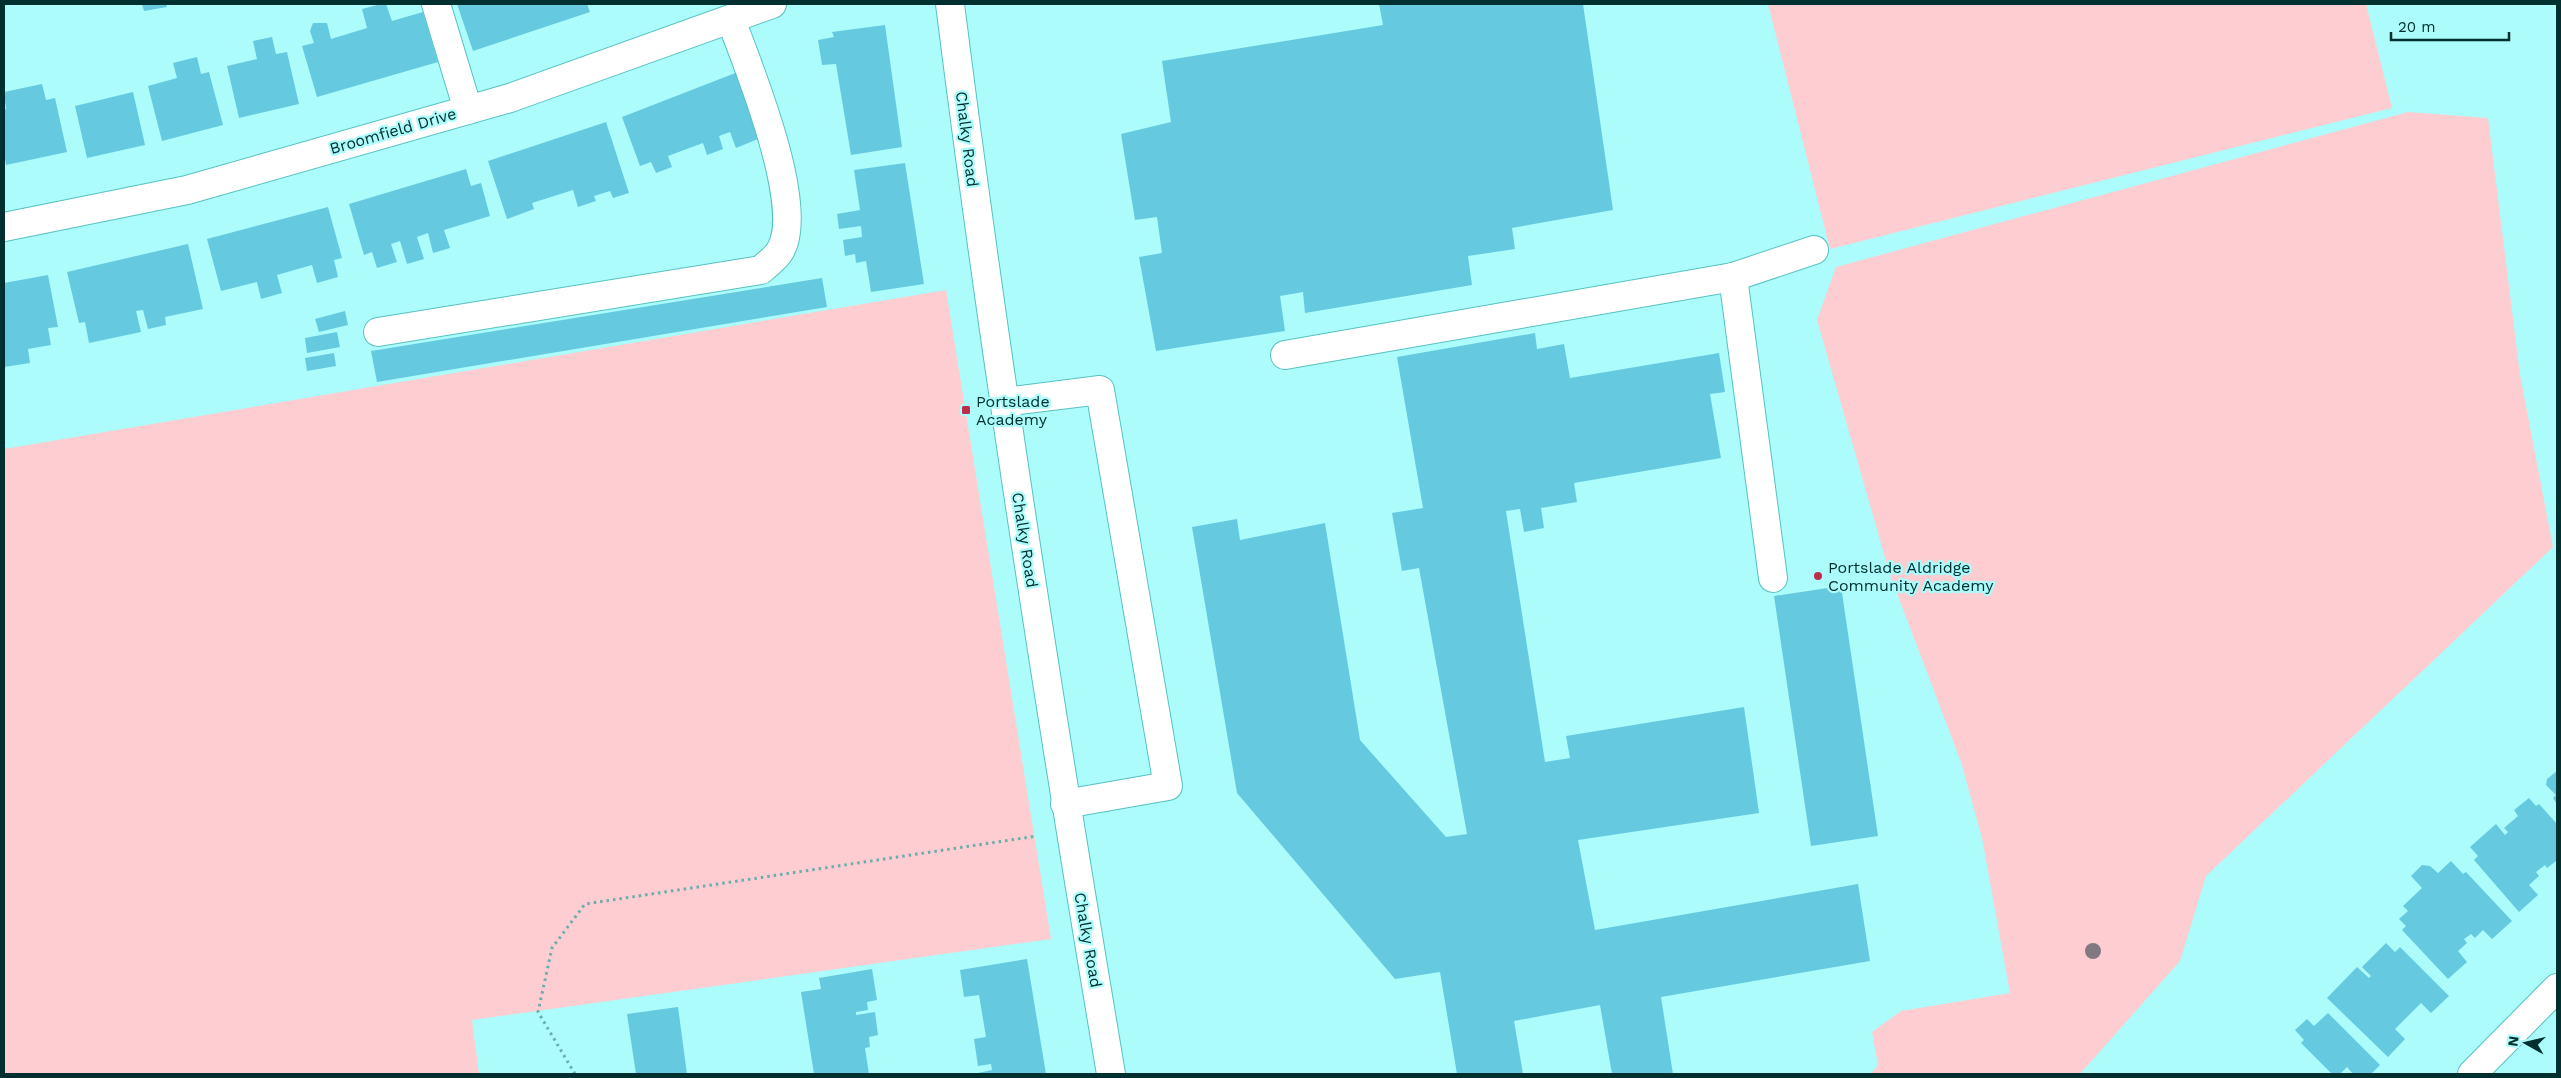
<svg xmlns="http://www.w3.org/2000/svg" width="2561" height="1078" font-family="'Work Sans',sans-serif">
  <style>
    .green { fill: #fecdd1 }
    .building { fill: #65cae0 }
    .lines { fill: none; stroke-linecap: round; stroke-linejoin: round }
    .minor-casing { stroke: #57c2c1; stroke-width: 30 }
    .path { stroke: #6aaeac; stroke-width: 3; stroke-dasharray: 2.5 4; stroke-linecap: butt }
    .minor { stroke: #fff; stroke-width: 28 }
    .tree { fill: #817882 }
    .poi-dot { fill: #bc2c4c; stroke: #abfcfa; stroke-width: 2 }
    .labels { text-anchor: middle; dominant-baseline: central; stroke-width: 4.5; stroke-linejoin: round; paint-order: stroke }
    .street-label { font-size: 16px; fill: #002f2f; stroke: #abfcfa }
    .poi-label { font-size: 16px; fill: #002f2f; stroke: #abfcfa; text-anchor: start }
  </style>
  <rect width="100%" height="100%" fill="#abfcfa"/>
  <g class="green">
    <polygon points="1768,4 2366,4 2392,108 1830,249"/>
    <polygon points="2408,112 2488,118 2520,375 2553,547 2206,876 2180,961 2080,1074 1871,1074 1878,1065 1872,1032 1901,1011 2010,993 1982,838 1961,762 1890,575 1817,320 1836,267"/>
    <polygon points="946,290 1051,939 472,1020 479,1074 4,1074 4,449"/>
  </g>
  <g class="building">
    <polygon points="142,4 166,4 167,7 144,11"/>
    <polygon points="381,4 386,4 392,21 423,12 438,62 317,97 302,46 314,43 310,31 313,23 327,23 331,39 367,28 362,9"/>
    <polygon points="457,4 587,4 590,12 473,51"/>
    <polygon points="1379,4 1583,4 1613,210 1512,228 1515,249 1468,256 1472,285 1305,313 1303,292 1280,296 1285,331 1156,351 1139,257 1162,253 1157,217 1135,220 1121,134 1171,122 1162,61 1383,25"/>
    <polygon points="885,25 902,147 851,155 836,64 822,65 818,40 834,37 832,32"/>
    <polygon points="272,37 276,54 287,52 299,104 239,118 227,66 257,59 253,41"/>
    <polygon points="197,57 201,74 209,72 223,125 162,141 148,86 177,78 173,63"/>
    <polygon points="738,72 763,137 736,148 730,132 719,136 723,149 707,155 703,143 668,156 672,167 656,173 651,162 640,166 622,117"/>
    <polygon points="42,84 46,100 55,98 67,152 6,165 4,152 4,109 6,109 4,92"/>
    <polygon points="133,92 145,145 87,158 75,106"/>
    <polygon points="606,122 629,193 613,198 610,191 594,196 596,201 578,207 573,190 532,203 534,209 507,219 488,161"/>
    <polygon points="905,163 924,284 871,292 866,261 856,263 855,254 845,256 843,240 862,237 861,226 839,229 837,214 860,210 854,170"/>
    <polygon points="466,169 471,186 481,183 490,216 444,230 450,248 433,253 428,233 417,237 424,259 407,264 400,241 391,244 397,262 377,268 372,252 364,255 349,204"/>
    <polygon points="328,207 342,258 334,260 338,277 317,283 312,265 277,275 282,293 261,299 257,282 221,291 207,239"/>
    <polygon points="188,244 203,309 165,317 166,325 148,329 143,310 136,311 141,332 89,343 85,322 79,323 67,272"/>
    <polygon points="48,275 58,327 48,328 51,345 28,349 30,363 4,367 4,283"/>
    <polygon points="822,278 827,307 377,382 371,351"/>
    <polygon points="345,311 348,325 319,332 315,319"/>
    <polygon points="337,332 340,347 307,353 305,338"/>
    <polygon points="1535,333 1537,349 1564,344 1570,378 1719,353 1725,392 1710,394 1721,458 1574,483 1577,502 1541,508 1544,528 1524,532 1520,509 1506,511 1545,762 1570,758 1566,736 1744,707 1759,813 1578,840 1595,930 1858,884 1870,961 1661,997 1673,1074 1612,1074 1600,1005 1514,1021 1523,1074 1457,1074 1440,972 1395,979 1237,793 1192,527 1237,519 1240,540 1325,523 1360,740 1446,837 1467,834 1419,568 1402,571 1392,513 1423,508 1397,357"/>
    <polygon points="334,353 336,366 307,371 305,358"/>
    <polygon points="1841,586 1878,836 1811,846 1774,596"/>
    <polygon points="2557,771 2557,804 2553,798 2556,795 2546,785 2547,779"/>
    <polygon points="2529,798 2536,806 2539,804 2557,824 2557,862 2556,861 2547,868 2545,865 2536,872 2539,876 2529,885 2538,895 2519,912 2474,860 2478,856 2470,847 2496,824 2505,835 2508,832 2504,828 2518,816 2514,810"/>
    <polygon points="2451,861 2463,874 2466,872 2512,921 2492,939 2483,930 2475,938 2471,934 2464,939 2467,943 2458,951 2467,962 2448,979 2402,930 2406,926 2399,919 2408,911 2403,906 2422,888 2411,876 2422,865 2430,866 2438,873"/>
    <polygon points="2386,943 2395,952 2400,947 2449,996 2431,1013 2421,1003 2395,1029 2405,1039 2388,1057 2327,998 2357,967 2369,978 2371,976 2362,967"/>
    <polygon points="1027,959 1046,1074 973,1074 992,1070 991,1064 978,1066 974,1039 986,1037 979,995 964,997 960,970"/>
    <polygon points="872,969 877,1000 867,1002 868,1010 856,1012 856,1015 875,1012 878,1035 869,1037 870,1047 865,1048 869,1074 814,1074 801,992 821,989 819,978"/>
    <polygon points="678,1007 687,1074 636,1074 627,1014"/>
    <polygon points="2328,1013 2380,1065 2371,1074 2353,1074 2347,1067 2340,1074 2332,1074 2301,1043 2304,1040 2295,1030 2307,1019 2314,1026"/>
  </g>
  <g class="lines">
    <defs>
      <g id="minor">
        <polyline points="436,4 468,110"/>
        <path d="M950,4C995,362 1051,718 1111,1074"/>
        <polyline points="4,227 187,190 510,98 772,4"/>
        <polyline points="1733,277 1773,578"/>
        <path d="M378,332L761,270C767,264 776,258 780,251C807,208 748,66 731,20"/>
        <polyline points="1285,355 1733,277 1814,250"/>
        <polyline points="1004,402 1100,390 1168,786 1065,804"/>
        <polyline points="2472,1074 2557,988"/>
      </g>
    </defs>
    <use href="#minor" class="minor-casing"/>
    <polyline class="path" points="575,1074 538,1012 552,948 585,904 1037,836"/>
    <use href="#minor" class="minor"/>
  </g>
  <circle class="tree" cx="2093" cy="951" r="8"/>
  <g class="poi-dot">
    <rect x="961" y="405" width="10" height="10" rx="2.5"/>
    <circle cx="1818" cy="576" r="5"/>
  </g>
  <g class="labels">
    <g class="street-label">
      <text transform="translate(393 131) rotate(-16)">Broomfield Drive</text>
      <text transform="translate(967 139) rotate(83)">Chalky Road</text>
      <text transform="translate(1025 540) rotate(81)">Chalky Road</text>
      <text transform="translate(1088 940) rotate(80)">Chalky Road</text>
    </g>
    <g class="poi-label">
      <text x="976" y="401">Portslade<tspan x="976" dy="18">Academy</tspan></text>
      <text x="1828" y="567">Portslade Aldridge<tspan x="1828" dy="18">Community Academy</tspan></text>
    </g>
  </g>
  <rect width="2561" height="1078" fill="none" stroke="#002f2f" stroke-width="10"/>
  <g transform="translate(2526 1043) rotate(278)" stroke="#abfcfa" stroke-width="4" paint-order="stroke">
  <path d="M0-4L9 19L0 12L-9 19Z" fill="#002f2f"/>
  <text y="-8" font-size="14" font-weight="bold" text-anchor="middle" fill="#002f2f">N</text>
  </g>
  <path d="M2391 32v8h118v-8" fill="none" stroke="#002f2f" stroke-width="2.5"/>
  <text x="2398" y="32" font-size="15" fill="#002f2f" stroke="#abfcfa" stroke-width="4" paint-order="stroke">20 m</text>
</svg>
